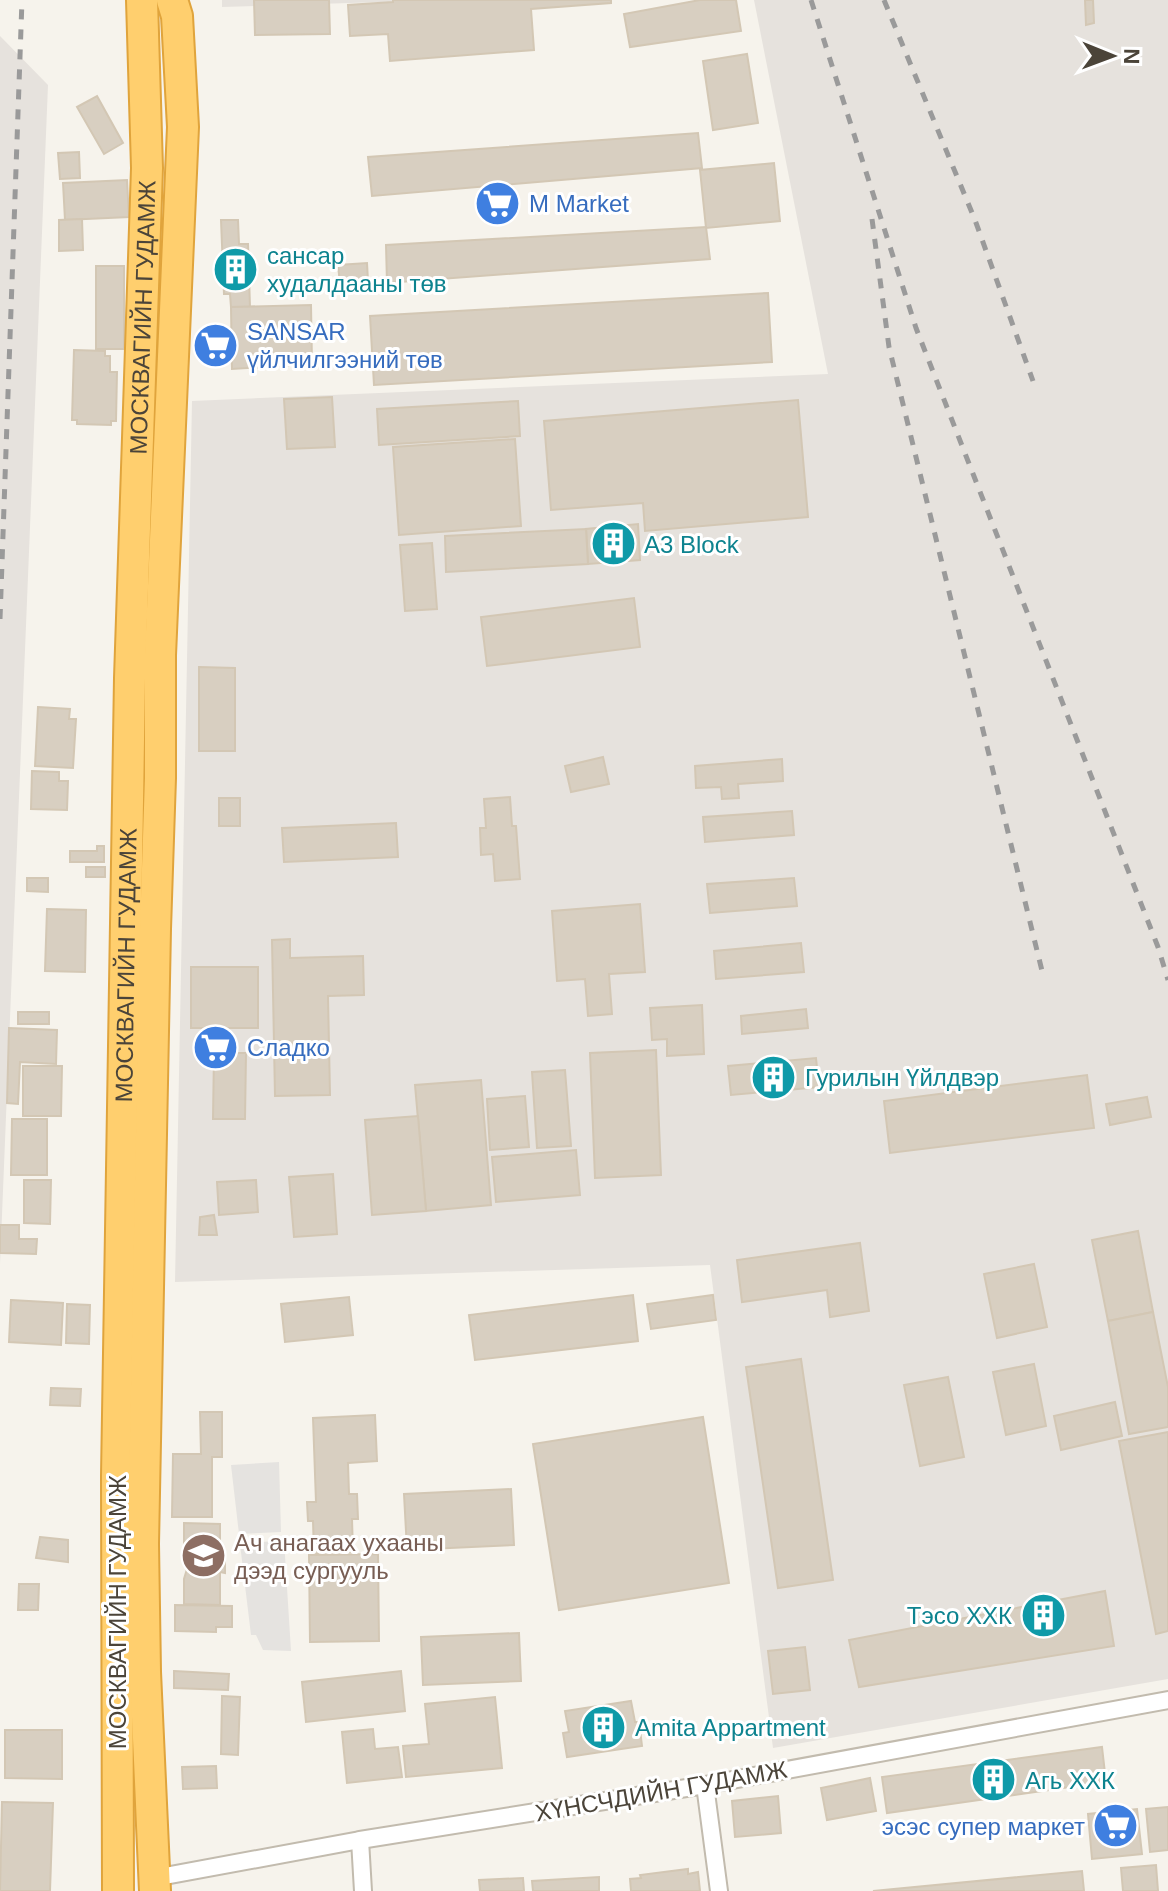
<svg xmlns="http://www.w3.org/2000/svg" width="1168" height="1891" font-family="Helvetica,sans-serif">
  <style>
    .industrial { fill: #e6e2dd }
    .parking { fill: #e5e3e0 }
    .building { fill: #d8cfc1; stroke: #d3c7b4; stroke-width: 2 }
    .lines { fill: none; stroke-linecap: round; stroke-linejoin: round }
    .street-casing { stroke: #c2bbae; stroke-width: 20 }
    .highway-casing { stroke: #e0a43c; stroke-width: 34 }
    .street { stroke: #fff; stroke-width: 16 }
    .highway { stroke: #ffcf6e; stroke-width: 30 }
    .rail { stroke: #9a9a9a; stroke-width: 5; stroke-dasharray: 10 10; stroke-linecap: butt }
    .labels { text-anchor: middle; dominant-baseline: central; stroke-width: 6; stroke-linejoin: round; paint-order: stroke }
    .shop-label { font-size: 24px; fill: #366cbe; stroke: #fff; text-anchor: start }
    .culture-label { font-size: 24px; fill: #0d838f; stroke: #fff; text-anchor: start }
    .street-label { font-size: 24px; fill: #4b4439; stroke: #fff }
    .education-label { font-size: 24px; fill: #785e54; stroke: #fff; text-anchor: start }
  </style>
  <rect width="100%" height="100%" fill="#f6f3ec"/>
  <g class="industrial">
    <polygon points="222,0 445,0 222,7"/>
    <polygon points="754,0 1168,0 1168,1679 773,1748 710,1265 175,1282 192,401 828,374"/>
    <polygon points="0,36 48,85 0,1264"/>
  </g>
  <g class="parking">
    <polygon points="279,1462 281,1532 239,1534 231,1465"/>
    <polygon points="284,1540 291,1651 263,1650 256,1635 251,1635 240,1544"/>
  </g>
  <g class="building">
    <polygon points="254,0 329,0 330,34 255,35"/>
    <polygon points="393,0 611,0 611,3 531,9 534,50 390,61 388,34 350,36 348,5 393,2"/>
    <polygon points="700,0 736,0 741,31 630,47 624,14"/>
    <polygon points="1085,0 1093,0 1094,23 1086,25"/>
    <polygon points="747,54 758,123 713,130 703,61"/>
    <polygon points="97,96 123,143 104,154 77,107"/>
    <polygon points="698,133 702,168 372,196 368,157"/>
    <polygon points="79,152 80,178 60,179 58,153"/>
    <polygon points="774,163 780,221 706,228 700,170"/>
    <polygon points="127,180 129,217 65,220 63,183"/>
    <polygon points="82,219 83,250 59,251 59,220"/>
    <polygon points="221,220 238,220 239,244 248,244 250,307 231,307 230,294 224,294"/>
    <polygon points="706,227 710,259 387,283 386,245"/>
    <polygon points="367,263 368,281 340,284 338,265"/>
    <rect x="96" y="266" width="28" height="83"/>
    <polygon points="768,293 772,362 374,385 370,316"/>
    <polygon points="311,305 312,364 232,369 231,307"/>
    <polygon points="74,350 105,351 105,356 110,356 110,372 117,372 116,421 111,421 111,425 77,424 77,420 72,420"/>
    <polygon points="332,397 335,447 287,449 284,399"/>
    <polygon points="798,400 808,517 645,531 643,503 551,510 544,421"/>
    <polygon points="518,401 520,436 379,445 377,409"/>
    <polygon points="515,439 521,526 399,535 393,447"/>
    <polygon points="638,524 640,560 588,564 586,529"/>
    <polygon points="586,529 588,564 446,572 445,536"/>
    <polygon points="432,543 437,609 405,611 400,545"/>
    <polygon points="634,598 640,647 487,666 481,617"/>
    <polygon points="199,667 235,668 235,751 199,751"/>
    <polygon points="38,707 70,709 69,719 76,719 73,768 35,766"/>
    <polygon points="603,757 609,784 571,792 565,766"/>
    <polygon points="782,759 783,781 738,784 739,798 722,799 721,787 696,788 695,766"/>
    <polygon points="32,771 59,772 59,781 68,781 67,810 31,809"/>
    <polygon points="510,797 512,826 516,826 520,879 495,881 493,854 481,855 480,828 486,828 484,799"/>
    <rect x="219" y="798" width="21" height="28"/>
    <polygon points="792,811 794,835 705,842 703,817"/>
    <polygon points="396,823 398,857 284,862 282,828"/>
    <polygon points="97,846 104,846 104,862 70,862 70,851 97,851"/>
    <rect x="86" y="867" width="19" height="10"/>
    <polygon points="27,878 48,878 48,892 27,891"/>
    <polygon points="794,878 797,906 710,913 707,884"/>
    <polygon points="640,904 645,972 609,974 612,1014 588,1016 585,979 557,981 552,911"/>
    <polygon points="47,909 86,910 85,972 45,971"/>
    <polygon points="290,939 290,958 363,956 364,995 328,996 330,1095 275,1096 272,940"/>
    <polygon points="801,943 804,972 716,979 714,951"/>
    <rect x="191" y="967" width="67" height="61"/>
    <polygon points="702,1005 704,1054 667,1056 667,1039 652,1040 650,1008"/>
    <polygon points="806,1009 808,1028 742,1034 741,1016"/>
    <rect x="18" y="1012" width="31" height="12"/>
    <polygon points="9,1028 57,1030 56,1064 20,1062 18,1104 7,1103"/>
    <polygon points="656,1050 661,1175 595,1178 590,1053"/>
    <polygon points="214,1053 246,1053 245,1119 213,1119"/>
    <polygon points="816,1058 819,1087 731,1095 728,1066"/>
    <polygon points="23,1066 62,1066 61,1116 23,1116"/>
    <polygon points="565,1070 571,1146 537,1148 532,1072"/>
    <polygon points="1087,1075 1094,1128 890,1153 884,1101"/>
    <polygon points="481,1080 491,1205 426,1211 415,1085"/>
    <polygon points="525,1096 529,1147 490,1150 487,1099"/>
    <polygon points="1147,1097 1151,1117 1110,1125 1106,1104"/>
    <polygon points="418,1116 426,1211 372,1215 365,1120"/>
    <polygon points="12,1119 47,1119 47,1175 11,1175"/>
    <polygon points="576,1150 580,1195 496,1202 492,1157"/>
    <polygon points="333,1174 337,1234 294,1237 289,1177"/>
    <polygon points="24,1180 51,1180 50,1224 24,1223"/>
    <polygon points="256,1180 258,1212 219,1215 217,1182"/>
    <polygon points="214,1215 217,1235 199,1235 200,1217"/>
    <polygon points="0,1225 19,1225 19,1239 37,1239 36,1254 0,1253"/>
    <polygon points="1138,1231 1153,1312 1108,1321 1092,1240"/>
    <polygon points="860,1243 869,1311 830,1317 827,1290 742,1302 737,1260"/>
    <polygon points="1034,1264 1047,1327 997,1338 984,1274"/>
    <polygon points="633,1295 638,1341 475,1360 469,1315"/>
    <polygon points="713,1295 716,1320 651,1329 647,1304"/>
    <polygon points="349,1297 353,1335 285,1342 281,1304"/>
    <polygon points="11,1300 63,1303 61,1345 9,1342"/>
    <polygon points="67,1304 90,1305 89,1344 66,1343"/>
    <polygon points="1153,1312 1168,1387 1168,1427 1129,1434 1108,1321"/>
    <polygon points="801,1359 833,1580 778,1588 746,1367"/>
    <polygon points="1034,1364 1046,1426 1006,1435 993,1372"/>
    <polygon points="948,1377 964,1457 920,1466 904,1385"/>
    <polygon points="51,1388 81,1389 80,1406 50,1405"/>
    <polygon points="1115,1402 1122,1436 1061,1450 1054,1416"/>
    <polygon points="200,1412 222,1412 222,1457 212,1457 212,1517 172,1517 173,1454 201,1454"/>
    <polygon points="375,1415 377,1461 348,1463 349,1494 357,1494 358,1519 352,1519 353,1552 314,1554 313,1521 308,1521 307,1502 316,1502 313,1418"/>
    <polygon points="703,1417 729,1583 559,1610 533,1444"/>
    <polygon points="1168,1432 1168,1631 1156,1634 1119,1441"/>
    <polygon points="511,1489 514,1545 407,1550 404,1494"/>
    <polygon points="184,1523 220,1524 220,1555 225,1555 225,1573 220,1572 220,1605 184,1604 184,1579 187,1569 191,1569 191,1560 188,1560 188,1553 184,1550"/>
    <polygon points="40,1537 68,1540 68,1562 36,1558"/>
    <polygon points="378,1554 379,1641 310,1642 309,1555"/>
    <polygon points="19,1584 39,1584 38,1610 18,1610"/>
    <polygon points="1105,1591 1114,1646 859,1687 849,1640"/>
    <polygon points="175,1605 232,1606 232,1627 216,1627 216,1632 175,1631"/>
    <polygon points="519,1633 521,1681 423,1685 421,1637"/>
    <polygon points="805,1647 810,1690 773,1694 768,1651"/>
    <polygon points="174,1671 229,1674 228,1690 174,1688"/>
    <polygon points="401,1671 405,1711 306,1722 302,1682"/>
    <polygon points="222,1696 240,1697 238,1755 221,1754"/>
    <polygon points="495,1697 502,1768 406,1777 403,1746 429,1744 425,1704"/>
    <polygon points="631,1701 635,1722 639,1722 642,1746 567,1757 563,1733 569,1732 565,1711"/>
    <polygon points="373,1729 375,1749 398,1747 402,1777 347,1783 342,1732"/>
    <polygon points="5,1730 62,1730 62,1779 5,1778"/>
    <polygon points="1102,1747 1106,1782 887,1813 882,1777"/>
    <polygon points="216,1766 217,1788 183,1789 182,1767"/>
    <polygon points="870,1778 876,1811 827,1820 821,1788"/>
    <polygon points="778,1796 781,1833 735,1837 732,1801"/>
    <polygon points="2,1802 53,1803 50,1891 0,1891"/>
    <polygon points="1168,1807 1168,1850 1150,1852 1146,1809"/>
    <polygon points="1137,1809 1142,1854 1092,1859 1088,1814"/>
    <polygon points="1156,1865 1158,1891 1123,1891 1121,1868"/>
    <polygon points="688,1869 688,1874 698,1872 700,1891 631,1891 630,1879 641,1878 640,1875"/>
    <polygon points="1082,1871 1084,1891 873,1891"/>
    <polygon points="599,1877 599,1891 533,1891 532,1881"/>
    <polygon points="523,1878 524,1891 480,1891 479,1880"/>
  </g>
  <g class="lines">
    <defs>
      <g id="street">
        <polyline points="705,1785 719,1891"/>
        <polyline points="360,1840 363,1891"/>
        <polyline points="154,1878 360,1840 705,1785 1168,1700"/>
      </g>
      <g id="highway">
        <path id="s1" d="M118,1891L117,1476L130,678L147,168L142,0"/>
        <polyline points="155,1891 145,1672 143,1544 155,929 160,778 160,655 183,127 177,16 172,0"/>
      </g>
    </defs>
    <use href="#street" class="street-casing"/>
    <use href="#highway" class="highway-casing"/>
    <use href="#street" class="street"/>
    <use href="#highway" class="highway"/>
    <g class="rail">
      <polyline points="811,0 916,328 1158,947 1168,980"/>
      <polyline points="884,0 975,220 1033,381"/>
      <polyline points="872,219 889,347 1044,979"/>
      <polyline points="0,619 22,0"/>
    </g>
  </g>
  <defs>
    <symbol id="supermarket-disc" viewBox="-11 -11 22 22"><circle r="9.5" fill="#3f7fe0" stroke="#fff"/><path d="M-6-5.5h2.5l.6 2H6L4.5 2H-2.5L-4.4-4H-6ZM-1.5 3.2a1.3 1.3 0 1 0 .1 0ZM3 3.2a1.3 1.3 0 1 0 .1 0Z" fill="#fff"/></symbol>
    <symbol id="building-disc" viewBox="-11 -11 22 22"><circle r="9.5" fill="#0f9aa8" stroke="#fff"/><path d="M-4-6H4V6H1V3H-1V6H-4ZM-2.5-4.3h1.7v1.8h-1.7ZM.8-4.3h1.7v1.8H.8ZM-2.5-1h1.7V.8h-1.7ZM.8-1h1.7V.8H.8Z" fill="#fff"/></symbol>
    <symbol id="university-disc" viewBox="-11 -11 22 22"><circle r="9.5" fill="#8d6e63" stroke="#fff"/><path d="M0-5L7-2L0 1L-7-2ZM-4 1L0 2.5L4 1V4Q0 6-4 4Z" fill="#fff"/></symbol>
  </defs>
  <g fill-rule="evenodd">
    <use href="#supermarket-disc" x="472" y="178" width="51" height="51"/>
    <use href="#building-disc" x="210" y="244" width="51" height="51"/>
    <use href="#supermarket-disc" x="190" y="320" width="51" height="51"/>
    <use href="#building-disc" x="588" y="518" width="51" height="51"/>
    <use href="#supermarket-disc" x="190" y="1022" width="51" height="51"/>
    <use href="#building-disc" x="748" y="1052" width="51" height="51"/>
    <use href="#university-disc" x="178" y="1530" width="51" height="51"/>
    <use href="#building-disc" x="1018" y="1590" width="51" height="51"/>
    <use href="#building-disc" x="578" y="1702" width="51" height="51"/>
    <use href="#building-disc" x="968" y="1754" width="51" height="51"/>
    <use href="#supermarket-disc" x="1090" y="1800" width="51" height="51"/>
  </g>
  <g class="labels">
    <g class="shop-label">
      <text x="529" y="203">М Market</text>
      <text x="247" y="331">SANSAR<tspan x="247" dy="28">үйлчилгээний төв</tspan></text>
      <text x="247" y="1047">Сладко</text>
      <text x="1085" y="1826" text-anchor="end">эсэс супер маркет</text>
    </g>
    <g class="culture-label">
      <text x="267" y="255">сансар<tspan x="267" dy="28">худалдааны төв</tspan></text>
      <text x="644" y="544">A3 Block</text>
      <text x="805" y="1077">Гурилын Үйлдвэр</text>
      <text x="1012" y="1615" text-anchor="end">Тэсо ХХК</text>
      <text x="635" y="1727">Amita Appartment</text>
      <text x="1025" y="1780">Агь ХХК</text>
    </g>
    <g class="street-label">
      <text stroke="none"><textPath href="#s1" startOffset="1574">МОСКВАГИЙН ГУДАМЖ</textPath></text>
      <text stroke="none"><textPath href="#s1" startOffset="926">МОСКВАГИЙН ГУДАМЖ</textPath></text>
      <text transform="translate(117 1612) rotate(-90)">МОСКВАГИЙН ГУДАМЖ</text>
      <text transform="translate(661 1791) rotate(-10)">ХҮНСЧДИЙН ГУДАМЖ</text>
    </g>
    <g class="education-label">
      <text x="234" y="1542">Ач анагаах ухааны<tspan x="234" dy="28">дээд сургууль</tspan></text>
    </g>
  </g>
  <g transform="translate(1112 56) rotate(91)" stroke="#ffffff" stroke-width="6" paint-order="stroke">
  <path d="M0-6L14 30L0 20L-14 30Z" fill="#4b4439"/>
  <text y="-12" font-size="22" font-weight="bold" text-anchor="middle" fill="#4b4439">N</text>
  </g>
</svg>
